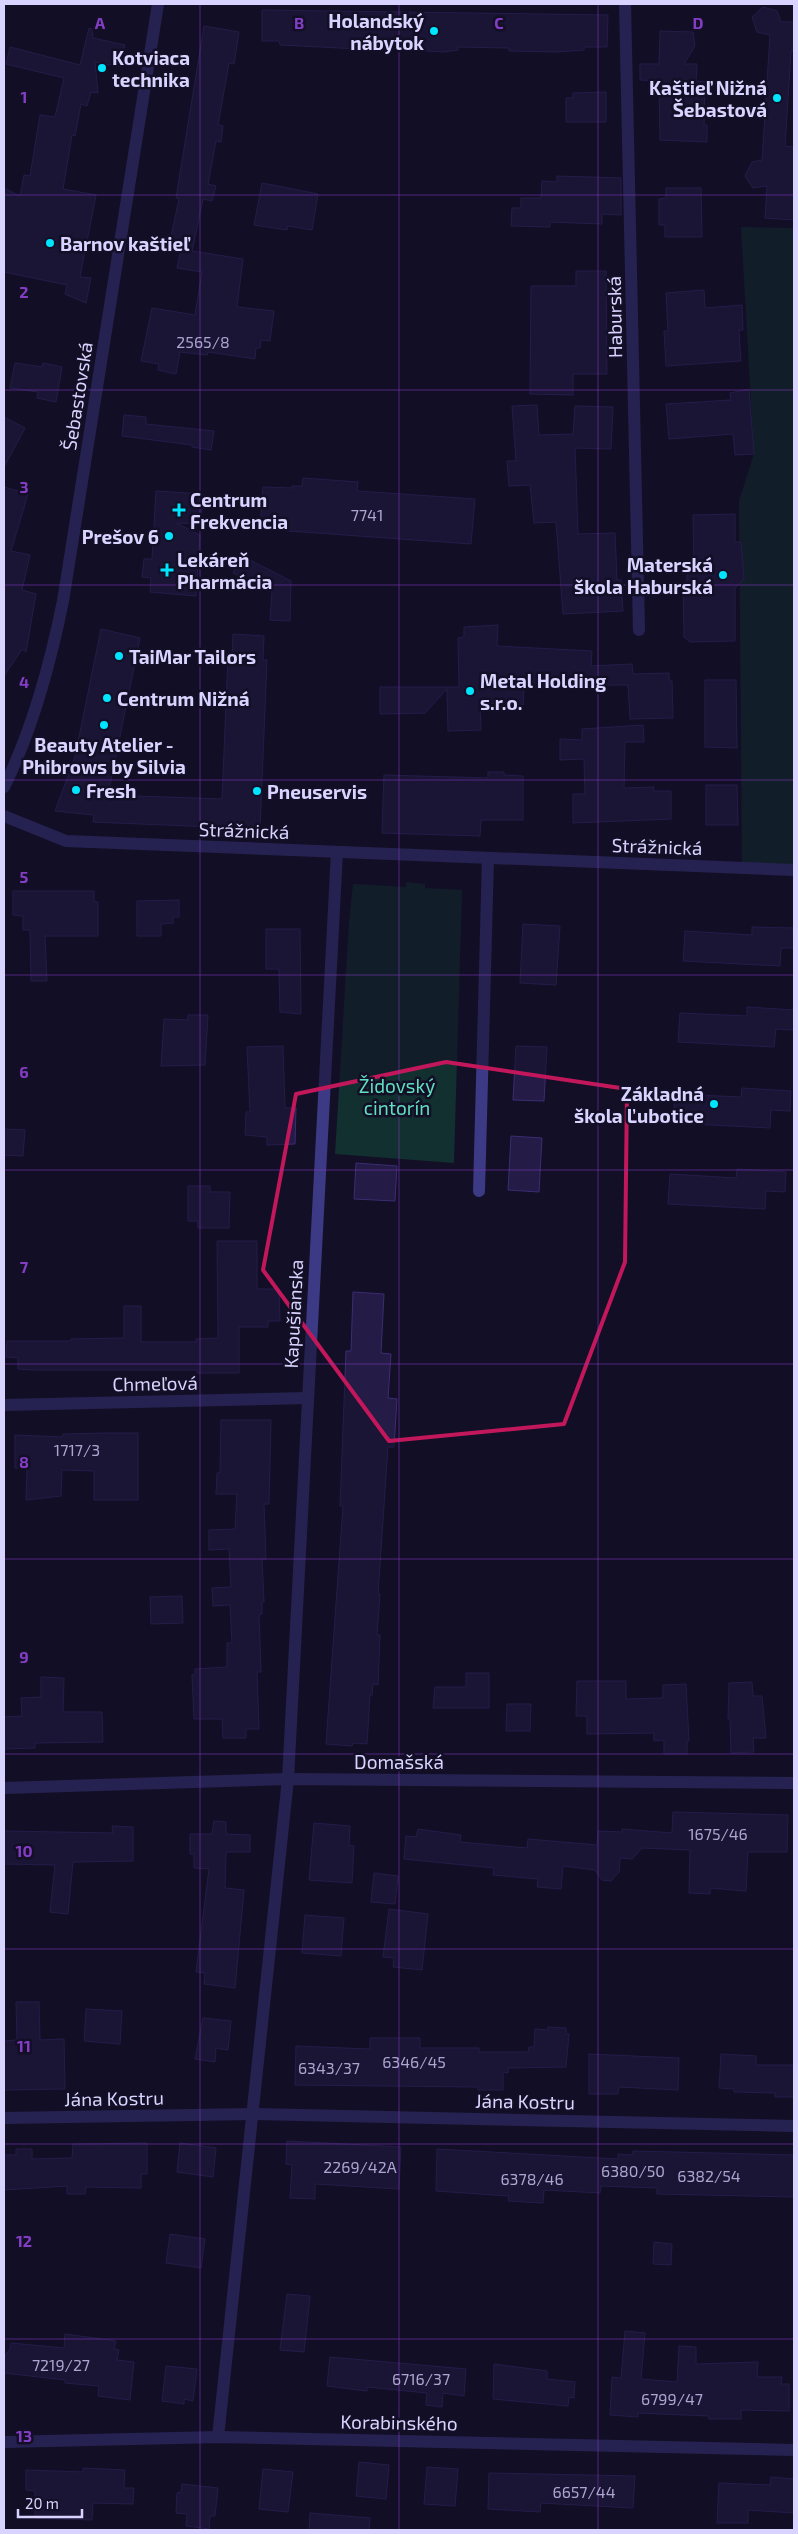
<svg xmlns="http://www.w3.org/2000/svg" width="798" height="2534" font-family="'Exo 2',sans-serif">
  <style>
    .green { fill: #12302f }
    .building { fill: #241b47; stroke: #3b2d73 }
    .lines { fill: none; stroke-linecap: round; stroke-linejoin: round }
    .minor { stroke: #3d3a85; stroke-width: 12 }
    .marked { fill: none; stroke: #c2185b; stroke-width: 4; stroke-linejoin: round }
    .grid { fill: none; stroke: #843dc5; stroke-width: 1; stroke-opacity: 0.55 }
    .poi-dot { fill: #00e5ff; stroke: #130f26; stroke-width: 2 }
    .labels { text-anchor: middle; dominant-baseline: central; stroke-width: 5; stroke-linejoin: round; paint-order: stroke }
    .number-label { font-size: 16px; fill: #aca6d1 }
    .poi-label { font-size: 19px; font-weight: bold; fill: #d9d4ff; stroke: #130f26; text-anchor: start }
    .street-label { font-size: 19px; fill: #d9d4ff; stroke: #130f26 }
    .park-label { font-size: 19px; fill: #5fe0c0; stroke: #130f26 }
    .grid-label { font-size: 16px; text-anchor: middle; font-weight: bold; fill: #843dc5; stroke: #130f26; stroke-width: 5; stroke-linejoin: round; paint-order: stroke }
  </style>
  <rect width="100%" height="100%" fill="#130f26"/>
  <g class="green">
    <polygon points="741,227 794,228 794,867 742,865 739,501 754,454"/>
    <polygon points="406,882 425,884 425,888 462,890 454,1163 335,1154 349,922 353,884 406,887"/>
  </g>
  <g class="building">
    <polygon points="763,7 777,11 781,22 794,22 794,51 791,51 785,146 794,147 794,220 765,218 767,186 753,188 745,176 752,162 762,160 770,35 757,32 752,17"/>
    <polygon points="262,10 608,15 607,47 584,47 584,50 556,52 509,51 509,48 458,47 458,50 443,52 411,50 411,46 360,46 360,49 280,45 279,41 262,41"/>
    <polygon points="204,26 239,32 234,64 229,63 218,125 223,126 221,142 216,141 208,184 216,186 212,201 203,199 192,251 243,259 237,307 274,311 270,341 261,340 260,348 256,348 255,359 208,352 207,355 180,352 176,374 158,370 159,364 141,361 152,308 195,315 202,272 177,268 181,249 184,250 169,246 179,199 176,198"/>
    <polygon points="89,28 92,29 93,38 125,45 121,67 95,62 98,93 91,92 87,106 81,104 75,136 72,135 63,189 96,195 80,277 91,278 86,303 65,294 67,285 4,272 4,188 20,196 24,175 30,176 40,115 55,117 64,78 6,64 10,47 80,65"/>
    <polygon points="660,31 693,32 695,46 684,64 697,64 696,81 705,82 704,125 707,125 707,142 660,140 659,81 640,80 640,64 659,64"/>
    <polygon points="606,92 606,122 566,122 566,98 573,98 573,93"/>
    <polygon points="557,176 621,178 621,215 602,214 602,224 550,222 550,227 511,226 512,208 521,208 521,198 541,198 542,181 557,182"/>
    <polygon points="262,183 318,194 312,230 288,226 287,230 254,225"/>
    <polygon points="666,188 701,188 702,237 665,237 665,225 659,225 659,199 666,198"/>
    <polygon points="576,271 606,271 607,374 573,374 573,395 530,394 531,286 576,286"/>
    <polygon points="704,290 705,308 742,305 743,330 739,330 741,361 666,366 664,331 668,331 666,293"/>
    <polygon points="15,363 42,367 43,363 62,367 56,402 37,398 38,392 10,388"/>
    <polygon points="749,389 754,454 735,455 733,434 669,439 666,404 731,400 730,393"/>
    <polygon points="537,405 539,435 573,434 575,406 613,407 611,449 575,448 578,534 615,533 617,580 621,580 623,611 563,614 556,522 534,523 530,485 509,486 507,461 516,461 512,406"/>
    <polygon points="124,415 146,417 146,424 214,431 211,450 192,447 192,445 122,436"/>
    <polygon points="4,417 25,428 4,467"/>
    <polygon points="303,478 358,482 357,491 475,499 471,544 260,529 263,487 292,488 292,486 302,486"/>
    <polygon points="4,487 28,494 11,551 30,555 22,590 36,594 26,652 22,649 4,676"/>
    <polygon points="156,491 203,494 201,524 176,523 200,535 196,596 150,592 151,578 142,577 144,559 152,559"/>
    <polygon points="735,514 735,542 741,542 744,579 735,588 735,641 690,642 684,637 683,582 687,582 687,572 694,572 693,515"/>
    <polygon points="242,556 291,581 290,621 270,620 272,592 233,573"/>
    <polygon points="498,625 497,646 592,651 591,666 632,664 633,674 669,673 669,681 672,681 673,718 630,719 628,685 590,685 590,689 524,686 523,705 480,703 481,730 448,731 447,689 425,713 380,714 380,687 459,687 458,638 464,637 464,627"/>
    <polygon points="101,629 140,638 108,795 222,799 228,658 232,659 233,634 264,636 263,660 267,660 260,829 93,822 94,815 55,811 75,757"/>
    <polygon points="705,680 736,680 737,748 705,747"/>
    <polygon points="643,725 644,742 625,742 624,788 654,787 653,791 671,791 671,819 573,823 573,794 585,794 584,759 560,760 560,739 582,740 582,729"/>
    <polygon points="488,772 504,772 504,775 523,776 523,820 481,820 480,836 382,833 384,775 488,778"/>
    <polygon points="706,785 737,785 738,825 706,825"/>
    <polygon points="13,891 94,891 94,902 98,902 98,936 45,936 47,981 31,981 30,930 23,930 23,916 13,915"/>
    <polygon points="179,900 179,917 173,917 173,923 161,924 161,936 137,936 137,901"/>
    <polygon points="523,924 560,926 556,985 520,983"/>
    <polygon points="752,927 794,928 794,948 781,948 780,966 683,961 685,931 752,935"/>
    <polygon points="266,929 300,929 301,1014 280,1012 279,969 266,969"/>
    <polygon points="747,1007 794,1010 794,1030 776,1029 774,1047 678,1042 680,1013 747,1016"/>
    <polygon points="188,1015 208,1015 205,1065 161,1066 164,1019 188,1020"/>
    <polygon points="283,1046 285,1108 296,1108 295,1144 267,1145 267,1137 245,1135 246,1112 250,1112 247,1047"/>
    <polygon points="516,1046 547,1047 544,1101 513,1100"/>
    <polygon points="742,1088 791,1091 790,1111 771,1110 770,1128 673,1123 675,1094 741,1097"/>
    <polygon points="4,1129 25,1130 23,1156 4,1155"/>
    <polygon points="511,1136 542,1138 539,1192 508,1190"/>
    <polygon points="356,1163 397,1166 395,1201 354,1199"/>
    <polygon points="737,1169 786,1172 785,1192 766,1191 765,1209 668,1204 670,1174 736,1178"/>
    <polygon points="188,1186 210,1186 210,1192 230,1192 229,1228 198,1228 198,1221 188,1221"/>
    <polygon points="217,1241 257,1241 257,1289 279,1289 280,1321 268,1321 268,1327 239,1327 239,1373 197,1373 197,1370 34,1370 18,1369 18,1358 6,1357 7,1341 71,1341 71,1339 124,1338 124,1306 141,1306 141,1342 196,1342 196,1339 218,1338"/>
    <polygon points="353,1292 384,1294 381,1353 391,1354 388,1398 397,1399 394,1447 388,1447 378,1594 380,1594 377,1635 380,1635 378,1685 373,1684 372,1695 370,1695 367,1744 353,1743 352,1746 326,1744 343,1506 340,1506 346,1351 351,1351"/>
    <polygon points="221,1420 271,1420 269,1504 264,1504 266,1559 262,1559 264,1602 262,1602 262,1614 259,1615 261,1672 257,1672 259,1729 246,1729 246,1738 223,1738 222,1719 194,1719 192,1675 195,1674 195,1669 227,1667 227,1643 232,1643 230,1605 213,1606 212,1588 231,1587 229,1549 209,1550 209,1530 235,1529 237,1494 216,1494 217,1473 220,1473"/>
    <polygon points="109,1433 138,1433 138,1500 94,1500 94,1471 62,1470 61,1496 26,1500 27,1468 15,1468 15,1435 62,1437 63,1434"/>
    <polygon points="182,1596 183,1623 151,1624 150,1597"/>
    <polygon points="466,1673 489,1673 489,1708 433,1708 435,1687 466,1687"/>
    <polygon points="41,1677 64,1678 63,1712 102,1712 103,1742 35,1743 35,1748 5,1749 4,1717 22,1716 21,1698 41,1697"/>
    <polygon points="577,1681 626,1681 626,1699 663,1698 663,1685 686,1684 689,1741 687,1741 687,1754 664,1754 664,1740 654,1741 654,1733 587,1734 587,1716 576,1716"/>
    <polygon points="752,1682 753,1696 762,1696 766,1738 753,1738 754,1752 731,1753 730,1719 728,1719 729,1683"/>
    <polygon points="507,1704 531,1704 530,1731 506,1731"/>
    <polygon points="673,1812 788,1815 787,1852 748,1852 746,1891 710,1888 710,1894 689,1893 690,1850 642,1848 632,1859 620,1858 619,1872 611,1881 602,1880 595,1870 563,1866 561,1889 537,1887 538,1879 493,1875 494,1868 404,1859 406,1836 416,1837 418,1829 461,1835 460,1842 527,1848 528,1839 597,1845 598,1831 622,1832 622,1829 672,1833"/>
    <polygon points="214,1821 226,1822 226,1834 250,1835 250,1852 226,1852 225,1888 244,1890 235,1988 204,1984 205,1973 196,1972 209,1869 194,1868 194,1854 190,1854 190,1834 212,1834"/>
    <polygon points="314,1823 350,1826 349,1845 354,1846 352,1883 309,1880"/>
    <polygon points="112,1826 133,1827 133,1861 73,1862 68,1914 50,1912 55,1865 4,1864 4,1831 113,1833"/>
    <polygon points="374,1873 398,1876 395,1904 371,1902"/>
    <polygon points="389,1909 428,1914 422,1970 393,1967 394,1958 383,1957"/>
    <polygon points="305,1915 344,1918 341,1956 302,1953"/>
    <polygon points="16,2002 39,2002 40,2040 64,2039 65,2089 4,2090 4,2041 17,2040"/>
    <polygon points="86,2009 122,2011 120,2044 84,2041"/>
    <polygon points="203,2018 231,2021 228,2050 216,2048 215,2062 195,2059"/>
    <polygon points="548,2027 566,2028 566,2034 569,2034 566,2067 508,2068 508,2073 503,2072 503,2090 478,2090 478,2087 295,2085 296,2046 370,2049 370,2038 420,2038 420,2048 479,2048 479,2052 528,2052 529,2047 534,2047 535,2029 548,2030"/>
    <polygon points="589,2054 679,2058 678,2090 619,2087 618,2094 589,2094"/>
    <polygon points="721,2054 756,2056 756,2065 794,2065 794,2097 775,2097 775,2093 734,2092 734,2089 719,2088"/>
    <polygon points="287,2141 401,2147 399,2189 315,2184 315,2199 290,2198 292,2165 286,2164"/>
    <polygon points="147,2143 147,2174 141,2174 141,2188 86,2187 85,2194 67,2194 67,2186 4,2190 4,2155 16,2155 16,2149 32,2149 32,2159 72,2158 73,2144"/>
    <polygon points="180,2143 216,2148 213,2177 177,2172"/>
    <polygon points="437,2149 618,2159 618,2154 633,2155 633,2151 794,2155 794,2197 657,2194 657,2188 601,2186 600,2193 544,2190 543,2203 508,2201 509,2196 436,2191"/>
    <polygon points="170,2234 205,2239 201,2268 166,2263"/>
    <polygon points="654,2242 672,2244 671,2265 653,2264"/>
    <polygon points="287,2294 310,2296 304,2352 280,2350"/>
    <polygon points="625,2331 645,2333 641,2379 677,2382 679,2346 696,2347 696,2364 758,2362 757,2377 782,2377 781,2384 789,2384 789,2411 741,2410 741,2419 709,2419 709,2416 638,2413 638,2417 610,2415 612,2377 621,2378"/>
    <polygon points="65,2334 116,2341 114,2349 119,2350 117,2360 134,2362 130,2400 98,2396 99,2386 65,2383 65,2380 4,2373 4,2357 10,2349 11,2343 64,2348"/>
    <polygon points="330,2357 466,2369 464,2396 443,2393 442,2407 426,2405 427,2393 367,2387 367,2391 327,2386"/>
    <polygon points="494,2364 547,2371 547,2379 575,2382 574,2398 569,2397 568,2406 493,2399"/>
    <polygon points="166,2366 197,2369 193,2401 184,2399 184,2404 162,2401"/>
    <polygon points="359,2462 389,2465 386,2499 356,2496"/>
    <polygon points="427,2467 458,2469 455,2506 424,2504"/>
    <polygon points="83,2468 125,2470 124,2488 134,2488 133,2504 93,2503 92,2520 35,2518 35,2491 26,2490 26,2470 83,2472"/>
    <polygon points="263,2469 293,2472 288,2512 259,2509"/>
    <polygon points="489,2473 635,2476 633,2508 541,2503 540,2512 488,2509"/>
    <polygon points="771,2477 794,2479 794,2513 748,2510 748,2523 717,2523 719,2483 770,2485"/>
    <polygon points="182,2484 218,2488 215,2516 210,2516 209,2529 186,2526 187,2514 176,2513 177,2493 181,2492"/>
    <polygon points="310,2513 370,2518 369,2530 309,2530"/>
  </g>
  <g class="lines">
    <g class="minor">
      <polyline points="625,4 639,630"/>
      <path d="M4,787C33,729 50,665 63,601L158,4"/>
      <polyline points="4,816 66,841 794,870"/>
      <polyline points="479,1191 488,858"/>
      <polyline points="4,1405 307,1398"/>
      <polyline points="4,1788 288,1779 794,1783"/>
      <polyline points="4,2118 254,2114 794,2126"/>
      <polyline points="218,2437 288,1779 337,852"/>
      <polyline points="4,2442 218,2437 794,2450"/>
    </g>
  </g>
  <path d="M0 0H798V2534H0ZM446,1062L627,1089L625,1262L564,1424L389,1441L263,1270L296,1094Z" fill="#130f26" fill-opacity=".55" fill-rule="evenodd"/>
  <path class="marked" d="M446,1062L627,1089L625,1262L564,1424L389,1441L263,1270L296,1094Z"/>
  <path class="grid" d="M200,4V2530M399,4V2530M598,4V2530M4,195H794M4,390H794M4,585H794M4,780H794M4,975H794M4,1170H794M4,1364H794M4,1559H794M4,1754H794M4,1949H794M4,2144H794M4,2339H794"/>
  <g class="poi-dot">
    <circle cx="434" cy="31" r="5"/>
    <circle cx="102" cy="68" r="5"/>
    <circle cx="777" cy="98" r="5"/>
    <circle cx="50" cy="243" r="5"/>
    <path d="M176.5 502.5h5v5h5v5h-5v5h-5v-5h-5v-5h5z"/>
    <circle cx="169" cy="536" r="5"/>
    <path d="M164.5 562.5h5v5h5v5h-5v5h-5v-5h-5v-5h5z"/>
    <circle cx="723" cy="575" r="5"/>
    <circle cx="119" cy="656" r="5"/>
    <circle cx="470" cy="691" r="5"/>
    <circle cx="107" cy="698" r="5"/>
    <circle cx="104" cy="725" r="5"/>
    <circle cx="76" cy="790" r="5"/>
    <circle cx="257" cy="791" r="5"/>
    <circle cx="714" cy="1104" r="5"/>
  </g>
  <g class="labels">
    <g class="number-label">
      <text x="203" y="341">2565/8</text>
      <text x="367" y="514">7741</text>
      <text x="77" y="1449">1717/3</text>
      <text x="718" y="1833">1675/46</text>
      <text x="414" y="2061">6346/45</text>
      <text x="329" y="2067">6343/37</text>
      <text x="360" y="2166">2269/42A</text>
      <text x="633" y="2170">6380/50</text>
      <text x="709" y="2175">6382/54</text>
      <text x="532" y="2178">6378/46</text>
      <text x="61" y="2364">7219/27</text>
      <text x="421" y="2378">6716/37</text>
      <text x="672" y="2398">6799/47</text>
      <text x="584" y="2491">6657/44</text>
    </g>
    <g class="poi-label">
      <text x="424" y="20" text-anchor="end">Holandský<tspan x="424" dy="22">nábytok</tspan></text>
      <text x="112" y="57">Kotviaca<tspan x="112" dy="22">technika</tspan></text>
      <text x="767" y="87" text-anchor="end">Kaštieľ Nižná<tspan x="767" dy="22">Šebastová</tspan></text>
      <text x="60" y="243">Barnov kaštieľ</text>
      <text x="190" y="499">Centrum<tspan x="190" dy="22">Frekvencia</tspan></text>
      <text x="159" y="536" text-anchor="end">Prešov 6</text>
      <text x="177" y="559">Lekáreň<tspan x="177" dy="22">Pharmácia</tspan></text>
      <text x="713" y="564" text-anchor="end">Materská<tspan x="713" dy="22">škola Haburská</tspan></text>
      <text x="129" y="656">TaiMar Tailors</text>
      <text x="480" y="680">Metal Holding<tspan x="480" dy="22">s.r.o.</tspan></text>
      <text x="117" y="698">Centrum Nižná</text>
      <text x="104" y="744" text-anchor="middle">Beauty Atelier -<tspan x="104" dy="22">Phibrows by Silvia</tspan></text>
      <text x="86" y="790">Fresh</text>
      <text x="267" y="791">Pneuservis</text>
      <text x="704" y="1093" text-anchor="end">Základná<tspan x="704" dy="22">škola Ľubotice</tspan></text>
    </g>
    <g class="street-label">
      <text transform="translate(614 317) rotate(-91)">Haburská</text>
      <text transform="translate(77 396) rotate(-81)">Šebastovská</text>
      <text transform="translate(244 830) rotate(2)">Strážnická</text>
      <text transform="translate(657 846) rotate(2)">Strážnická</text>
      <text transform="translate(293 1314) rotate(-87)">Kapušianska</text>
      <text transform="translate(155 1383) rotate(-1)">Chmeľová</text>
      <text x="399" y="1761">Domašská</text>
      <text transform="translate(114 2098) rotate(-1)">Jána Kostru</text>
      <text transform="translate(525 2101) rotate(1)">Jána Kostru</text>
      <text transform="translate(399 2422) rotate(1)">Korabinského</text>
    </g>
    <g class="park-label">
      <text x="397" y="1085">Židovský<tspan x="397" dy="22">cintorín</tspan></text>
    </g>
  </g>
  <g class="grid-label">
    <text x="100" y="29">A</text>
    <text x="299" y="29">B</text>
    <text x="499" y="29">C</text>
    <text x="698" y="29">D</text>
    <text x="24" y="103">1</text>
    <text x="24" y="298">2</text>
    <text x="24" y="493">3</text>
    <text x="24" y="688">4</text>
    <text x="24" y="883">5</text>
    <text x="24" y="1078">6</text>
    <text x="24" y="1273">7</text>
    <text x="24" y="1468">8</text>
    <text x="24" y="1663">9</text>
    <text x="24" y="1857">10</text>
    <text x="24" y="2052">11</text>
    <text x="24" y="2247">12</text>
    <text x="24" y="2442">13</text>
  </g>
  <rect width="798" height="2534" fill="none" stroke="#d9d4ff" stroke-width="10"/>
  <path d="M18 2509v8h64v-8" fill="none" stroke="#d9d4ff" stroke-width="2.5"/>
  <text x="25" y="2509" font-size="15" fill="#d9d4ff" stroke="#130f26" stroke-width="4" paint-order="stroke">20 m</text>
</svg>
